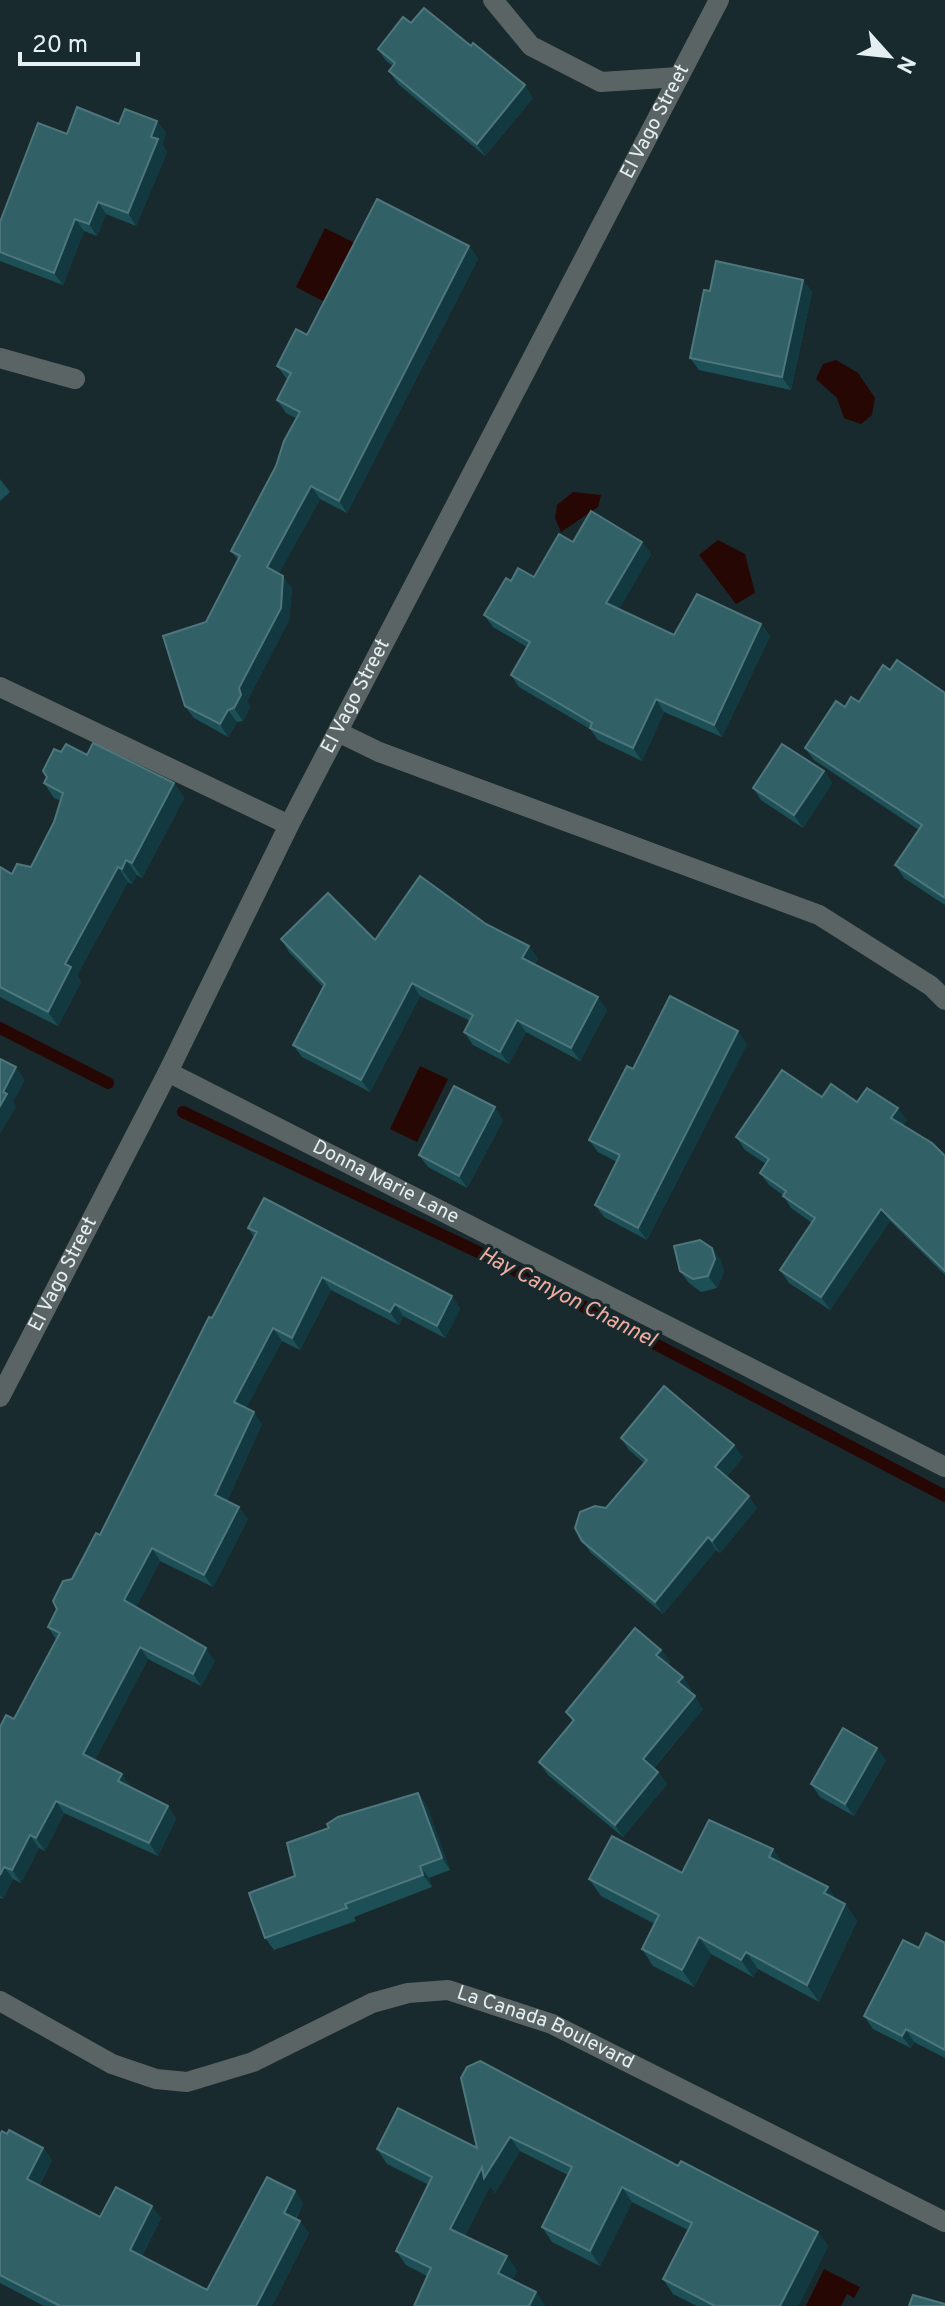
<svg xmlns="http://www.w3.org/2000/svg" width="945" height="2306" font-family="Overpass,sans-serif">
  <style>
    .water { fill: #260704 }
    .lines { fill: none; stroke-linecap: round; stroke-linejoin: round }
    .stream { stroke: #260704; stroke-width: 12 }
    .minor { stroke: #5b6465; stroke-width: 20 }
    .wall { fill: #1d4f57 }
    .shaded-wall { fill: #12393f }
    .building { fill: #326067; stroke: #4e777d; stroke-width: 2 }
    .labels { text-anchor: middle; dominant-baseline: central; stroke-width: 6; stroke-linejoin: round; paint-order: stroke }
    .street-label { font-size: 20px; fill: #e4eff1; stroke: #182a2d }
    .water-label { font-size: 22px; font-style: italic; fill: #f1aca0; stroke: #182a2d }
  </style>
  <rect width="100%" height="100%" fill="#182a2d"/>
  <g class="water">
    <polygon points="325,228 363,247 325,302 296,287"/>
    <polygon points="836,360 858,373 875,398 872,415 861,424 844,418 837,398 816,379 823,364"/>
    <polygon points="573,492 601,495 598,507 561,532 555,518 557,505"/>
    <polygon points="718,540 745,554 755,593 736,604 699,555"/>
    <polygon points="420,1066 448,1079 417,1142 390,1129"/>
    <polygon points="824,2269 860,2287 854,2298 847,2294 841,2306 806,2306"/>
  </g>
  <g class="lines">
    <g class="stream">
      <polyline points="0,1028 108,1083"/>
      <polyline points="183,1112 495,1260 945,1496"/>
    </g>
    <g class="minor">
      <polyline points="493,0 531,46 601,82 679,77"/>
      <polyline points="0,358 75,379"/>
      <polyline points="0,687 289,825"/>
      <polyline points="340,733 379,752 819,915 931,986 945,1000"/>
      <path id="s1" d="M168,1072L945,1467"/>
      <path id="s2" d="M0,1397L168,1072L289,825L719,0"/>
      <path id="s3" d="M0,2001L112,2064L156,2079L187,2082L253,2062L372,2003L408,1993L448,1990L552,2024L945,2222"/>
    </g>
  </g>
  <g class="wall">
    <polygon points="411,23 533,98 485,156 398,84 389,71 393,66 386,61 378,49"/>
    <polygon points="157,121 166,133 162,145 167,152 136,226 106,214 97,236 84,231 63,285 0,261 0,222 67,134 119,124"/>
    <polygon points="469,246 478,259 347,513 320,499 279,573 292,588 289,620 247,701 250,707 243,721 237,722 228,737 194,718 185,706 206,622 238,560 231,551 276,466 296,418 286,413 277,400 288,380 286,378 277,366 307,335"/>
    <polygon points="803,280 812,292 791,390 699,370 690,358 710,291"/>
    <polygon points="0,479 10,492 0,501"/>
    <polygon points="573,542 642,542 651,554 619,609 674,635 761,624 770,636 722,737 664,712 642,761 598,740 590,729 519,687 511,675 527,647 493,627 484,615 511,581 534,577"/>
    <polygon points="890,670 945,693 945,905 904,878 895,865 919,830 814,760 805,748 845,707 859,702"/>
    <polygon points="61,752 87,755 174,783 184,798 142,878 137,875 132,884 128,882 77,975 81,982 58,1026 0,997 0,867 12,874 31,867 54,822 61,801 54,798 44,783"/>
    <polygon points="824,771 832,783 803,828 761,800 753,788"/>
    <polygon points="486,924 529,946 538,959 535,964 607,1010 580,1061 526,1032 509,1064 473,1045 464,1032 470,1021 420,996 370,1092 302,1057 293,1045 323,987 289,952 281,939 375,940"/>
    <polygon points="747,1044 647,1240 604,1217 595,1205 617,1162 598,1152 589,1140 633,1069"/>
    <polygon points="822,1097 857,1102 907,1120 903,1125 945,1156 945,1275 890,1221 830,1310 789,1283 780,1270 812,1223 791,1208 783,1195 769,1185 760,1173 766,1164 745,1150 736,1137"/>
    <polygon points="503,1120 467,1188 428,1167 419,1155"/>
    <polygon points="248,1228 452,1296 460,1309 445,1338 403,1316 399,1325 331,1290 300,1350 282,1341 246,1408 262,1424 227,1501 248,1519 213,1587 160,1561 136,1607 215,1661 201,1686 148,1659 95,1760 130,1787 168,1806 176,1819 158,1856 64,1813 45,1851 39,1848 21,1883 13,1879 3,1899 0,1898 0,1727 14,1719 56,1639 48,1627 72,1579 100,1535 254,1237"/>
    <polygon points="712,1248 721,1261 724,1272 717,1288 701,1292 689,1283 680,1271"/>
    <polygon points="621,1438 743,1457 726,1477 757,1508 720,1553 716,1550 663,1614 591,1553 582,1541 606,1508 644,1463 629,1450"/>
    <polygon points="661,1650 670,1662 668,1664 683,1677 691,1689 689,1692 703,1709 654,1768 658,1772 667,1784 623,1837 548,1775 539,1762 573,1722 566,1712"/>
    <polygon points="886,1760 854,1816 820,1797 811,1784"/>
    <polygon points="418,1793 427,1806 450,1870 429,1878 432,1887 354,1917 356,1921 274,1950 265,1938 295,1876 329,1828"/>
    <polygon points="773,1849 783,1864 845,1904 857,1921 819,2002 758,1969 753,1977 711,1954 694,1987 653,1966 642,1949 655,1924 601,1896 589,1879 682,1873"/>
    <polygon points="945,1943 945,2058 914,2042 911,2048 873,2029 864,2016 919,1948"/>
    <polygon points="461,2078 678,2166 818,2232 828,2246 798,2306 697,2306 673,2294 663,2279 688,2230 632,2202 600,2266 552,2242 542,2227 568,2175 520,2151 495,2193 490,2186 465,2236 507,2256 517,2271 512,2280 536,2292 545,2306 414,2306 427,2276 406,2265 396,2251 429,2185 387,2164 377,2149 477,2148"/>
    <polygon points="0,2134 43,2148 52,2160 39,2186 100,2217 161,2218 142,2256 207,2290 295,2191 303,2203 296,2219 309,2233 272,2306 44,2306 0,2283"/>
  </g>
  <g class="shaded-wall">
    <polygon points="525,85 533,98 485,156 477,144"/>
    <polygon points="157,121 166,133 162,145 167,152 136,226 128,213"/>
    <polygon points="98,202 106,214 97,236 89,224"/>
    <polygon points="75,219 84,231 63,285 54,273"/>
    <polygon points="469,246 478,259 347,513 339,501"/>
    <polygon points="803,280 812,292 791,390 782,377"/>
    <polygon points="311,486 320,499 276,579 267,567"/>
    <polygon points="642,542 651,554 615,616 606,603"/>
    <polygon points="283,576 292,588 289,620 247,701 250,707 243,721 234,708 239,688"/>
    <polygon points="761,624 770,636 722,737 714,725"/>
    <polygon points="656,699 664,712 642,761 633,748"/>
    <polygon points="228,710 237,722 228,737 220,724"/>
    <polygon points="824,771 832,783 803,828 794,815"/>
    <polygon points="174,783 184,798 142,878 132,863"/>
    <polygon points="126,860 137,875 132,884 122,869"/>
    <polygon points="118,867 128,882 77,975 81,982 58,1026 48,1012 65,964"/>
    <polygon points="529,946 538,959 531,970 522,958"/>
    <polygon points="412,983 420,996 370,1092 361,1080"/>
    <polygon points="598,997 607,1010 580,1061 571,1048"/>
    <polygon points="517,1020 526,1032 509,1064 500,1052"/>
    <polygon points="738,1031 747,1044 647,1240 638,1228"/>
    <polygon points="16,1067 25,1080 13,1102 16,1107 0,1134 0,1106 3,1092"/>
    <polygon points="495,1107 503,1120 467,1188 459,1176"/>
    <polygon points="898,1108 907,1120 900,1130 891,1118"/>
    <polygon points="881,1209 890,1221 830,1310 821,1297"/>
    <polygon points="712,1248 721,1261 724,1272 717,1288 708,1276"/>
    <polygon points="322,1277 331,1290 300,1350 292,1338"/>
    <polygon points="452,1296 460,1309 445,1338 437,1326"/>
    <polygon points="395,1304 403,1316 399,1325 390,1312"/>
    <polygon points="273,1328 282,1341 243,1414 234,1402"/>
    <polygon points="254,1412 262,1424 224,1507 215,1495"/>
    <polygon points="734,1445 743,1457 723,1480 715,1467"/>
    <polygon points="749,1496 757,1508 720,1553 712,1541"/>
    <polygon points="239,1507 248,1519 213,1587 204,1575"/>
    <polygon points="708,1537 716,1550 663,1614 655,1602"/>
    <polygon points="152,1548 160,1561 133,1613 124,1600"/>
    <polygon points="140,1647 148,1659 92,1766 83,1754"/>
    <polygon points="206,1648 215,1661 201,1686 193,1674"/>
    <polygon points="661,1650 670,1662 665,1667 656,1655"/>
    <polygon points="683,1677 691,1689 686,1695 678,1682"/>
    <polygon points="695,1696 703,1709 651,1771 643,1759"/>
    <polygon points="877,1748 886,1760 854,1816 845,1804"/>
    <polygon points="658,1772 667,1784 623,1837 615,1825"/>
    <polygon points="122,1774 131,1786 127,1793 118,1781"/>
    <polygon points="418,1793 427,1806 450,1870 442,1858"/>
    <polygon points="56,1801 64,1813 45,1851 36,1838"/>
    <polygon points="168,1806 176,1819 158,1856 149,1843"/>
    <polygon points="30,1835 39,1848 21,1883 12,1870"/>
    <polygon points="773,1849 785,1866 769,1857"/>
    <polygon points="420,1866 429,1878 432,1887 423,1875"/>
    <polygon points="4,1867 13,1879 3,1899 0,1895 0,1875"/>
    <polygon points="828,1887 840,1904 824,1893"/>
    <polygon points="845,1904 857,1921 819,2002 807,1985"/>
    <polygon points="699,1937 711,1954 694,1987 682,1970"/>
    <polygon points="746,1952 758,1969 753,1977 741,1960"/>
    <polygon points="906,2029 914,2042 911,2048 902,2036"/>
    <polygon points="510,2137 520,2151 495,2193 490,2186 461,2244 450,2229 482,2167"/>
    <polygon points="43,2148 52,2160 35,2192 27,2179"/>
    <polygon points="622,2187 632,2202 600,2266 590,2251"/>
    <polygon points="295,2191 303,2203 292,2225 284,2213"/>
    <polygon points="152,2206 161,2218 138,2263 130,2250"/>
    <polygon points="300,2221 309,2233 272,2306 256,2306"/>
    <polygon points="818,2232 828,2246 798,2306 780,2306"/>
    <polygon points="507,2256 517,2271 509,2288 498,2273"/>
    <polygon points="536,2292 545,2306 529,2306"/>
  </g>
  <g class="building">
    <polygon points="424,8 471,46 473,43 525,85 477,144 389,71 395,63 378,49 403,17 411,23"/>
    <polygon points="77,107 119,124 125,109 157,121 151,137 158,139 128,213 98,202 89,224 75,219 54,273 0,252 0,222 38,123 67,134"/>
    <polygon points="377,199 469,246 339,501 311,486 267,567 283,576 281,608 239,688 241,695 234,708 228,710 220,724 185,706 163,636 206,622 240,556 231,551 276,466 284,441 300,412 277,400 291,373 277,366 296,329 307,335"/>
    <polygon points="716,261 803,280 782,377 690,358 704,290 710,291"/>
    <polygon points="591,511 642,542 606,603 674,635 697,594 761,624 714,725 656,699 633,748 590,728 592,723 511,675 530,642 484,615 506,578 511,581 518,568 534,577 559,534 573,542"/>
    <polygon points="897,660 945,693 945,898 895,865 922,825 805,748 836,701 845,707 851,697 859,702 883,665 890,670"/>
    <polygon points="93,743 174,783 132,863 126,860 122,869 118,867 65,964 71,967 48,1012 0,987 0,867 12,874 17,864 31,867 54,822 63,793 44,783 47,777 43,771 54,749 61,752 66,744 87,755"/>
    <polygon points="782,744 824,771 794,815 753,788"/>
    <polygon points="420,876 486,924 529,946 522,958 598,997 571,1048 517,1020 500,1052 464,1032 473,1015 412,983 361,1080 293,1045 325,984 281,939 328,893 375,940"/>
    <polygon points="670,996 738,1031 638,1228 595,1205 620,1155 589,1140 627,1066 633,1069"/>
    <polygon points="0,1059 16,1067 3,1092 7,1094 0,1106"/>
    <polygon points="782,1070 822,1097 831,1084 857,1102 867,1088 898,1108 891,1118 932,1143 945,1156 945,1271 881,1209 821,1297 780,1270 815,1218 783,1196 786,1191 760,1173 769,1159 736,1137"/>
    <polygon points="454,1086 495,1107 459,1176 419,1155"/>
    <polygon points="264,1198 452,1296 437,1326 395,1304 390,1312 322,1277 292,1338 273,1328 234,1402 254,1412 215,1495 239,1507 204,1575 152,1548 124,1600 206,1648 193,1674 140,1647 83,1754 122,1774 118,1781 168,1806 149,1843 56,1801 36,1838 30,1835 12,1870 4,1867 0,1875 0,1727 6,1715 14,1719 60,1633 48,1627 57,1609 53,1601 63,1581 72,1579 96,1533 100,1535 209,1317 212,1318 257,1232 248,1228"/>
    <polygon points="700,1240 712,1248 715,1259 708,1276 693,1279 680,1271 674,1246"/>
    <polygon points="664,1386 734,1445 715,1467 749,1496 712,1541 708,1537 655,1602 582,1541 575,1528 580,1512 595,1506 606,1508 647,1460 621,1438"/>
    <polygon points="635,1628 661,1650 656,1655 683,1677 678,1682 695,1696 643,1759 658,1772 615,1825 539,1762 574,1720 566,1712"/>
    <polygon points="843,1728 877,1748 845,1804 811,1784"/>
    <polygon points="418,1793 442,1858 420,1866 423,1875 345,1904 347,1908 265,1938 249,1893 295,1876 287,1843 329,1828 327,1824 338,1817"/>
    <polygon points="709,1820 773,1849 769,1857 828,1887 824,1893 845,1904 807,1985 746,1952 741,1960 699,1937 682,1970 642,1949 659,1915 589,1879 612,1836 682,1873"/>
    <polygon points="926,1933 945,1943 945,2050 906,2029 902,2036 864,2016 903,1940 919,1948"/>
    <polygon points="480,2061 678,2166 681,2161 818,2232 780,2306 715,2306 663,2279 692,2223 622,2187 590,2251 542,2227 572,2167 510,2137 484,2178 482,2167 450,2229 507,2256 498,2273 536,2292 529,2306 414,2306 431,2268 396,2251 432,2177 377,2149 398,2108 477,2148 461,2078 467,2067"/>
    <polygon points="9,2130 43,2148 27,2179 100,2217 116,2187 152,2206 130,2250 207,2290 267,2177 295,2191 284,2213 300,2221 256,2306 60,2306 0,2275 0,2134 2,2131 7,2134"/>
    <polygon points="913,2295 945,2304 945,2306 909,2306"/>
  </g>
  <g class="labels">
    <g class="street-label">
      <text stroke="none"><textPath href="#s2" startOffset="1434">El Vago Street</textPath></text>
      <text stroke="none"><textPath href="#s2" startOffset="786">El Vago Street</textPath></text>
      <text stroke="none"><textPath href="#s1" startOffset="244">Donna Marie Lane</textPath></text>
      <text stroke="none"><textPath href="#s2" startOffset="138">El Vago Street</textPath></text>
      <text stroke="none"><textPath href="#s3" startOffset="590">La Canada Boulevard</textPath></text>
    </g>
    <g class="water-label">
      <text transform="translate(567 1298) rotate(27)">Hay Canyon Channel</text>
    </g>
  </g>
  <g transform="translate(889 56) rotate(117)" stroke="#182a2d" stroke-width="6" paint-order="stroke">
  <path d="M0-6L14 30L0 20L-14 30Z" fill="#e4eff1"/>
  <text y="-12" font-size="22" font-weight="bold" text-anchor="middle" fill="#e4eff1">N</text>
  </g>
  <path d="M20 52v12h118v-12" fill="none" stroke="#e4eff1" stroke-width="4"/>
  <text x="32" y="52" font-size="24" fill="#e4eff1" stroke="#182a2d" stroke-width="6" paint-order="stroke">20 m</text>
</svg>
